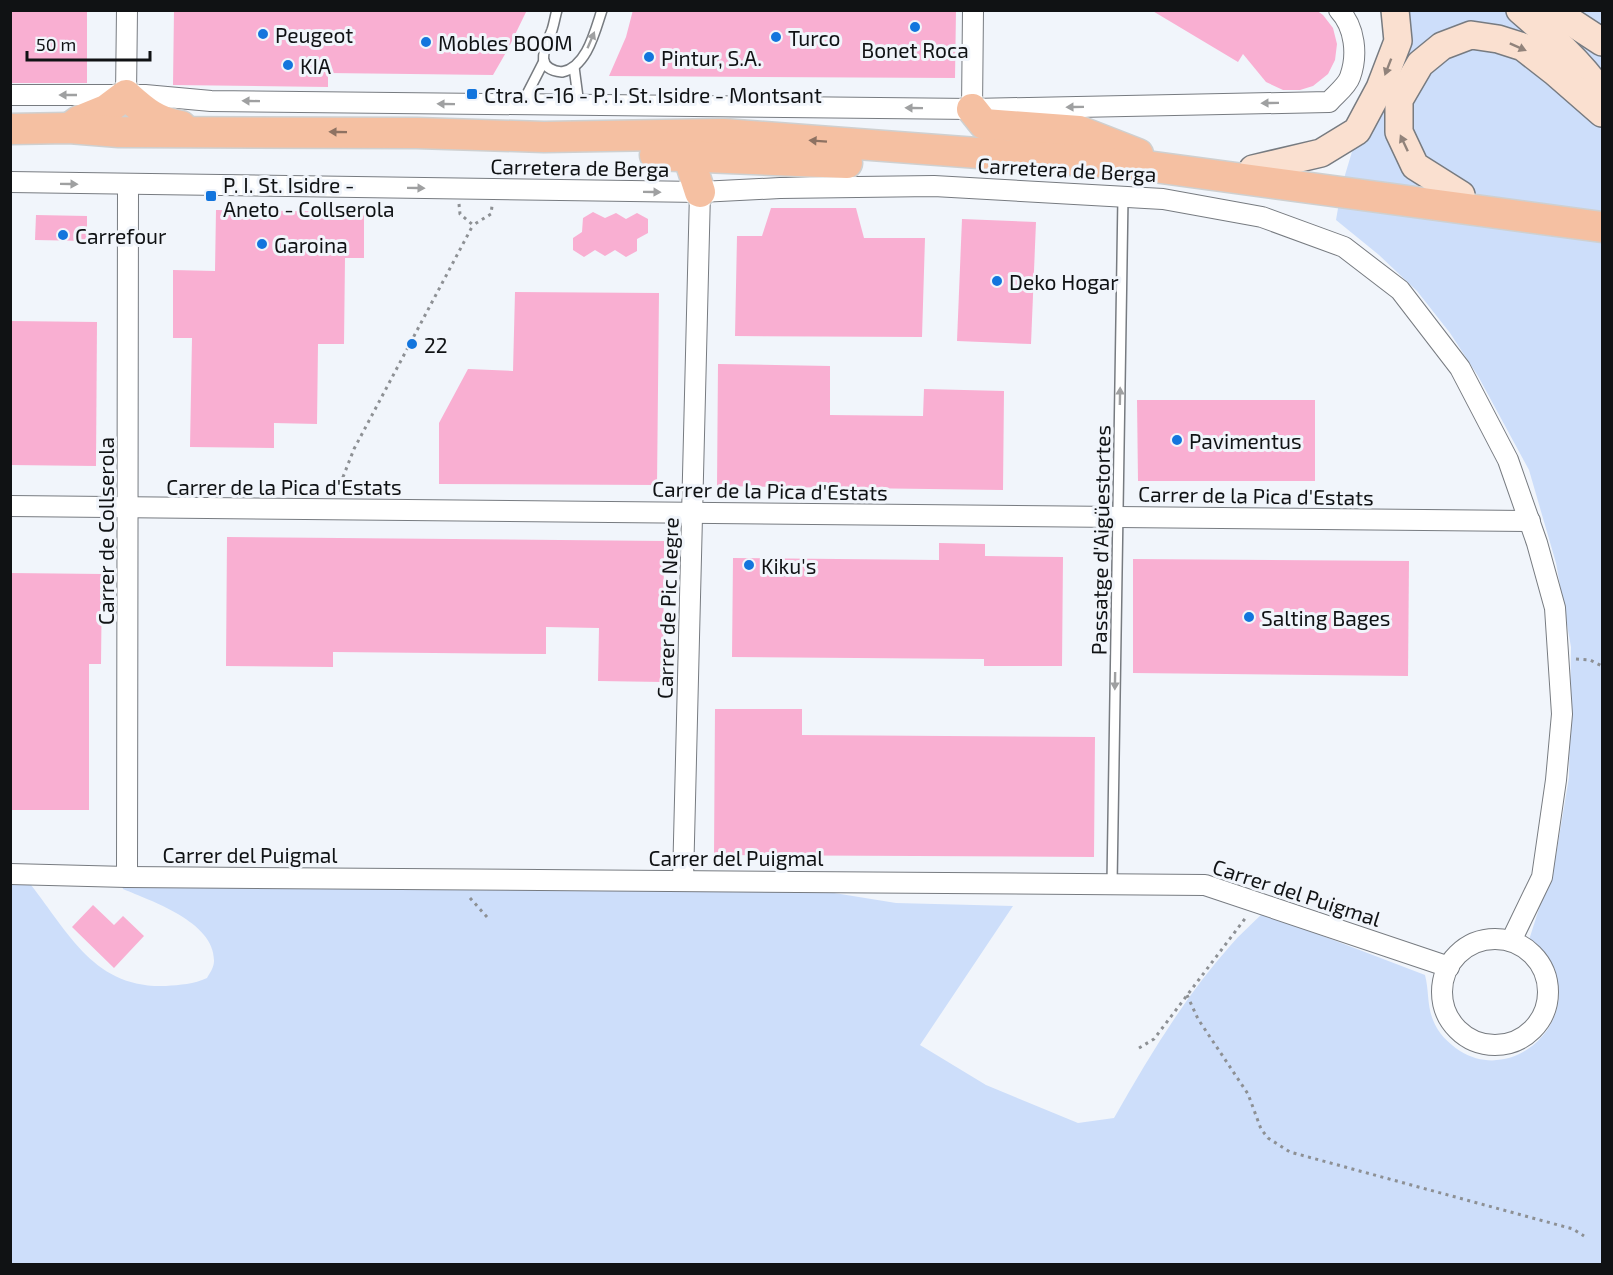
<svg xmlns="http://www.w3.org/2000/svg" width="1613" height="1275" font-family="'Exo 2',sans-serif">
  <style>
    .green { fill: #cddefa }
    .building { fill: #f9afd2 }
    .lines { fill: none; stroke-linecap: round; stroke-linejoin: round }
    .lane-casing { stroke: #777b80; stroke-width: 12 }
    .street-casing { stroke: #777b80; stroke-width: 22 }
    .secondary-casing { stroke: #777b80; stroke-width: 30 }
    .primary-casing { stroke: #cfd0d0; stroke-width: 33 }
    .path { stroke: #8d9094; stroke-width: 3; stroke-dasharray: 3 4.5; stroke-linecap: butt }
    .lane { stroke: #fff; stroke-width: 9 }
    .street { stroke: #fff; stroke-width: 20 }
    .secondary { stroke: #fae0d0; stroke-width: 27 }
    .primary { stroke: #f5c0a2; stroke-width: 30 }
    .oneway { fill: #9fa0a1 }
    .oneway2 { fill: #91837b }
    .oneway3 { fill: #8e7262 }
    .poi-dot { fill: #1375dd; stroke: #f1f5fb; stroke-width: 2 }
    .labels { text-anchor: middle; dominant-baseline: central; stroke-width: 6; stroke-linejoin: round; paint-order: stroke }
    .poi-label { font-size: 21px; fill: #101214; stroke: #f1f5fb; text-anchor: start }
    .street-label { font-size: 21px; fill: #101214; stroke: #f1f5fb }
  </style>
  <rect width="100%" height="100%" fill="#f1f5fb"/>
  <path class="green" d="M1406,11H1602V1264H11V879L27,880C67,929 92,989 166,986C180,985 194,984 207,978C210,973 214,967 214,961C215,922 151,901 123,889L122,885L797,887L896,903L1013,906L920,1045L986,1085L1078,1123L1114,1118C1148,1058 1184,998 1230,946C1240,934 1252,924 1263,913L1425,975C1429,990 1427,1006 1433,1020C1438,1033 1448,1043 1460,1051C1515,1085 1582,1020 1551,963C1545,954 1537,947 1529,940L1556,855L1569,777L1571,647L1556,563L1529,470L1478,376L1450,333L1417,291L1379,255L1336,220L1342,185L1354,145L1384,110L1405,53Z"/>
  <g class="building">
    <rect x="10" y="10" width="77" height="73"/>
    <polygon points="174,10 527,10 508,49 493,75 328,73 328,87 173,85"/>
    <polygon points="633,10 956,10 955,78 609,76 626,37"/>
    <polygon points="1151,10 1316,10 1323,15 1333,28 1337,44 1335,60 1328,74 1313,86 1300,90 1283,90 1266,82 1243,54 1238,62"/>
    <polygon points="771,208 856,208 864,238 925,238 922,337 735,336 737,236 762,236"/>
    <polygon points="216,210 364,212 364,258 345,258 344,344 318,344 317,424 274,423 274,448 190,447 192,338 173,338 173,270 215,271"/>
    <polygon points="593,212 605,218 616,213 626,219 637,213 648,219 648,233 637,239 637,251 626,257 615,250 605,256 595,250 584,257 573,250 573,238 582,232 583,218"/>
    <polygon points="36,215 87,216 87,241 35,240"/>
    <polygon points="962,219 1036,222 1031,344 957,341"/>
    <polygon points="515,292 659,293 657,485 439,484 439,423 468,369 513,371"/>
    <polygon points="10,321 97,322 96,466 10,465"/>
    <polygon points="718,364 830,366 830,415 923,416 924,389 1004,391 1003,490 717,486"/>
    <polygon points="1137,400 1315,400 1315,481 1138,481"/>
    <polygon points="227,537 664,541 663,682 598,681 599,628 546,627 546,654 333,652 333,667 226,666"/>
    <polygon points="939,543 985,544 985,556 1063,557 1062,666 984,666 984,659 732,657 733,558 939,560"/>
    <polygon points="1133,559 1409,561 1408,676 1133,673"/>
    <polygon points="10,573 102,574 101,664 89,664 89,810 10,810"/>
    <polygon points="715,709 802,709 802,735 1095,737 1094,857 714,855"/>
    <polygon points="93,905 114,925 123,916 144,936 114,968 72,927"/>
  </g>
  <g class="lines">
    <defs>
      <g id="lane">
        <path d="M557,10C555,17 554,24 552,30C545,48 533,69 562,72C587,67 595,31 602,10"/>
        <polyline points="574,67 579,105"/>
        <polyline points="522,104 544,61"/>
        <polyline points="1112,884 1123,197"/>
      </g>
      <g id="street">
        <path d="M10,95H145L211,101L972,109L1329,102C1335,95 1347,86 1350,77C1358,55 1355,27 1339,10"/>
        <polyline points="126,95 127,10"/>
        <polyline points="972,109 973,10"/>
        <polyline points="10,182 700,192 780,188 934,186 1163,199 1262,217 1344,247 1400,290 1460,368 1508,460 1537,543 1555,608 1562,714 1556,780 1542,877 1511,941"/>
        <polyline points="10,506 1530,521"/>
        <polyline points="10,874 127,877 1205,885 1449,967"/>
        <polyline points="127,877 128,185"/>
        <polyline points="683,881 700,192"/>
        <circle cx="1495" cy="992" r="53"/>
      </g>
      <g id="secondary">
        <path d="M1520,10C1550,36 1580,62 1602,94"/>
        <polyline points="1553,10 1602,42"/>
        <polyline points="1253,169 1321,153 1357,131 1380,88 1398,41 1395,10"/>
        <polyline points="1461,195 1415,166 1399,132 1399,100 1420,64 1442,46 1471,35 1498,39 1523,47 1555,72 1602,113"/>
      </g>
      <g id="primary">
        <polyline points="972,109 984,124 1079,131 1138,154"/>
        <path d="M71,127L79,121L106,110L126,95C144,111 156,122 181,126"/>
        <polyline points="10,129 69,128 119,132 417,133 544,137 723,134 1139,165 1602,227"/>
        <polyline points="675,145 680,145 688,155 700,192"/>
        <polyline points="655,155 847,163"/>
      </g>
    </defs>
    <use href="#lane" class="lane-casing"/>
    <use href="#street" class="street-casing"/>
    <use href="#secondary" class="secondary-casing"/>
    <use href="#primary" class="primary-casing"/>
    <g class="path">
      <polyline points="459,204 460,214 473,225 491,214 492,206"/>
      <polyline points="341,492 343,477 354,449 473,225"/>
      <polyline points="1576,659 1590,660 1602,666"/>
      <polyline points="470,898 487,917"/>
      <polyline points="1187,995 1198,1019 1248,1094 1261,1129 1268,1138 1290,1152 1573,1229 1584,1236"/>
      <polyline points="1139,1048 1154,1039 1247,916"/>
    </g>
    <use href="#lane" class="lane"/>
    <use href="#street" class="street"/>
    <use href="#secondary" class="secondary"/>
    <use href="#primary" class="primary"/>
  </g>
  <defs><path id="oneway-solid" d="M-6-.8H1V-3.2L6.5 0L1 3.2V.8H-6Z" transform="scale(1.5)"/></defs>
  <g class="oneway">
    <use href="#oneway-solid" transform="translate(591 40) rotate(-67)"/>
    <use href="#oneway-solid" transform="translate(68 95) rotate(180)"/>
    <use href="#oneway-solid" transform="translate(251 101) rotate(-179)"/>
    <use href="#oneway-solid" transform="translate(1270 103) rotate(179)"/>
    <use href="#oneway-solid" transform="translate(446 104) rotate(-179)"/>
    <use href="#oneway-solid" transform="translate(1075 107) rotate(179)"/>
    <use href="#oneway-solid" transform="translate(914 108) rotate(-179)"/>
    <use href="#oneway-solid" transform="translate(69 184) rotate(1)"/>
    <use href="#oneway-solid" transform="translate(416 188) rotate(1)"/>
    <use href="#oneway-solid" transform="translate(652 192) rotate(1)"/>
    <use href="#oneway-solid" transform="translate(1120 396) rotate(-89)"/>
    <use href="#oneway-solid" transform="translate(1115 681) rotate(91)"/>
  </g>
  <g class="oneway2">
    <use href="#oneway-solid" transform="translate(1518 47) rotate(24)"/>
    <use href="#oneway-solid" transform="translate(1388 67) rotate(111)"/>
    <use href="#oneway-solid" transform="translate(1404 143) rotate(-115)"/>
  </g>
  <g class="oneway3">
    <use href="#oneway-solid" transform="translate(338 132) rotate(-179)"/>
    <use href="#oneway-solid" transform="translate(818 141) rotate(-176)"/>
  </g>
  <g class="poi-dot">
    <circle cx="915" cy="27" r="6"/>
    <circle cx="263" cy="34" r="6"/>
    <circle cx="776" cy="37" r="6"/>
    <circle cx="426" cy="42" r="6"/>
    <circle cx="649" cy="57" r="6"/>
    <circle cx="288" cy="65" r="6"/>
    <rect x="466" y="88" width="12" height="12" rx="3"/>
    <rect x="205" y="190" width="12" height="12" rx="3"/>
    <circle cx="63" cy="235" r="6"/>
    <circle cx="262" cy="244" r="6"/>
    <circle cx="997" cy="281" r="6"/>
    <circle cx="412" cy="344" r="6"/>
    <circle cx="1177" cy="440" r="6"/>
    <circle cx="749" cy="565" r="6"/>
    <circle cx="1249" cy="617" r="6"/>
  </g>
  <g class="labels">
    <g class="poi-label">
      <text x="275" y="34">Peugeot</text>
      <text x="788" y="37">Turco</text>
      <text x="438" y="42">Mobles BOOM</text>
      <text x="915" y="49" text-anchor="middle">Bonet Roca</text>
      <text x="661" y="57">Pintur, S.A.</text>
      <text x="300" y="65">KIA</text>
      <text x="484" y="94">Ctra. C-16 - P. I. St. Isidre - Montsant</text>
      <text x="223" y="184">P. I. St. Isidre -<tspan x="223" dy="24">Aneto - Collserola</tspan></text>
      <text x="75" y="235">Carrefour</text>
      <text x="274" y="244">Garoina</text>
      <text x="1009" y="281">Deko Hogar</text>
      <text x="424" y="344">22</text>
      <text x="1189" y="440">Pavimentus</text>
      <text x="761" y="565">Kiku's</text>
      <text x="1261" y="617">Salting Bages</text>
    </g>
    <g class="street-label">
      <text transform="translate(580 167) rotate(1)">Carretera de Berga</text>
      <text transform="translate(1067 169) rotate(3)">Carretera de Berga</text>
      <text x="284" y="486">Carrer de la Pica d'Estats</text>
      <text transform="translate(770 490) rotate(1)">Carrer de la Pica d'Estats</text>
      <text transform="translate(1256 495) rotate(1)">Carrer de la Pica d'Estats</text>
      <text transform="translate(105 531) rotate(-90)">Carrer de Collserola</text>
      <text transform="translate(1100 540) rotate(-89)">Passatge d'Aigüestortes</text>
      <text transform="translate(667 608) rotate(-88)">Carrer de Pic Negre</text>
      <text x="250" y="854">Carrer del Puigmal</text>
      <text x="736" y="857">Carrer del Puigmal</text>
      <text transform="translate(1297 892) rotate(18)">Carrer del Puigmal</text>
    </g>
  </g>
  <rect width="1613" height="1275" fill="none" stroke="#101214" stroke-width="24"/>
  <path d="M27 51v9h123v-9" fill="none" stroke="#101214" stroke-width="3"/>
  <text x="36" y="51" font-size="18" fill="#101214" stroke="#f1f5fb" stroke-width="4.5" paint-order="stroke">50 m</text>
</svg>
